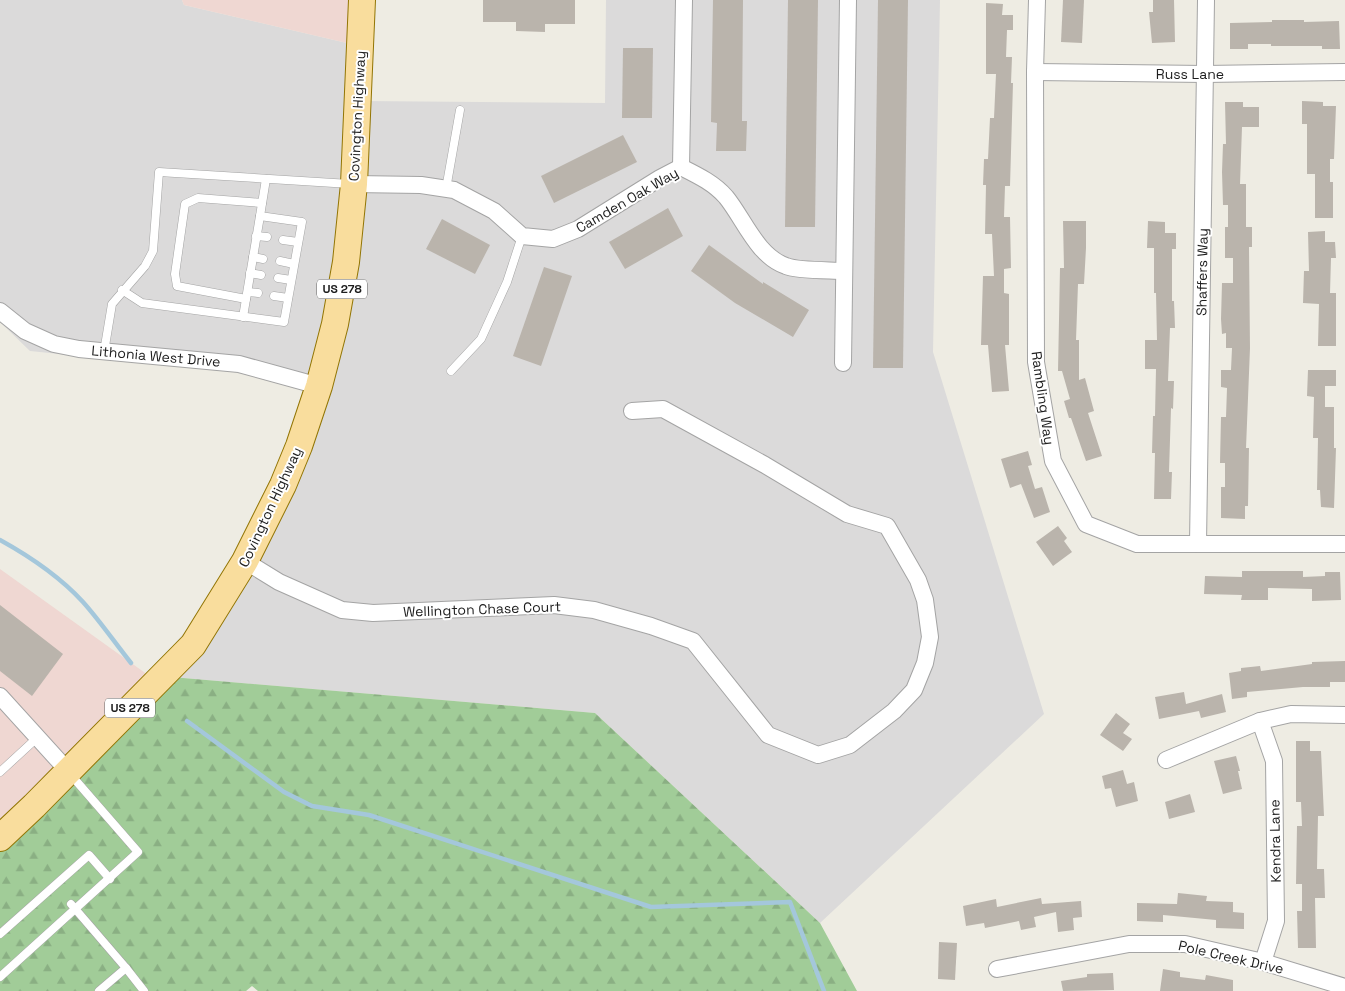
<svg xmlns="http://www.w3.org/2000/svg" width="1345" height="991" font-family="'Space Grotesk',sans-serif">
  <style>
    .residential { fill: #dbdada }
    .commercial { fill: #efd7d2 }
    .forest { fill: url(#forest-firs) }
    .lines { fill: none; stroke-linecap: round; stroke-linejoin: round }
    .stream { stroke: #a4c7db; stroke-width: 4.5 }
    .building { fill: #bab4ac }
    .service-casing { stroke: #a4a4a4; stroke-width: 9 }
    .minor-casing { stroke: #a4a4a4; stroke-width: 18 }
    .primary-casing { stroke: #927504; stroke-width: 28 }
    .service { stroke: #fff; stroke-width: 8 }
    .minor { stroke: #fff; stroke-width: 16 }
    .primary { stroke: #f9dd9d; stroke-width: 26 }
    .labels { text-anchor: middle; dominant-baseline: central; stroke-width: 4; stroke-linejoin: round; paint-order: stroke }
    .shield { fill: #fff; stroke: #616161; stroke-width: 1 }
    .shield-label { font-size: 12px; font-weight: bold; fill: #1d1d1d }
    .street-label { font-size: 14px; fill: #1d1d1d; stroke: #fff }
  </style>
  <defs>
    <pattern id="forest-firs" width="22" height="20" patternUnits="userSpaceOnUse" patternTransform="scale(1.25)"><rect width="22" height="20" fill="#a1cc98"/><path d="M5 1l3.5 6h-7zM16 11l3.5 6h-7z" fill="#8aaf83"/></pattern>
  </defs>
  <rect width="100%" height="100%" fill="#eeece3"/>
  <polygon class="residential" points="0,0 182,0 184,5 364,47 362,101 605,103 606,0 940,0 933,352 1044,714 820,923 595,713 148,675 260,544 323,381 30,351 0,322"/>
  <g class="commercial">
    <polygon points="182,0 367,0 364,47 184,5"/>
    <polygon points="0,569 148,675 0,836"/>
  </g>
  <polygon class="forest" points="148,675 595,713 820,923 857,991 258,991 252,986 246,991 0,991 0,836"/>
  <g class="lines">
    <g class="stream">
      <path d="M0,540C29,556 60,577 83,602C100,621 115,643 131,663"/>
      <polyline points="187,721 284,792 312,806 369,815 651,907 790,902 824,991"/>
    </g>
  </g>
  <g class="building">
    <polygon points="483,0 575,0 575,24 545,24 545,32 516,31 516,22 483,22"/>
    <polygon points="713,0 743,0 742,121 747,121 746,151 716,151 717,123 711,122"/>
    <polygon points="788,0 818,0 815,227 785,227"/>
    <polygon points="878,0 908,0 903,368 873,368"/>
    <polygon points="1063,0 1084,0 1082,43 1061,42"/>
    <polygon points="1153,0 1174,0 1175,42 1152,43 1149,12 1153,12"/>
    <polygon points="986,3 1003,4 1002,15 1013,15 1013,30 1007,30 1006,57 1012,57 1011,83 1013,83 1010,186 1005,186 1004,217 1010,217 1011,268 1004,269 1004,293 1009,294 1009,345 1005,345 1009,391 992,392 988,345 981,345 983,276 994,276 992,234 985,234 986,185 983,185 984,159 988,159 990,118 994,118 996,74 986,74"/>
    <polygon points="1272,20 1304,20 1304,22 1339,21 1340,49 1322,49 1322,46 1271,46 1271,44 1248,44 1248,49 1230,49 1230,23 1272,22"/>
    <polygon points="623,48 653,48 652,118 622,118"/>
    <polygon points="1302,101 1323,102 1323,106 1336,106 1334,159 1330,159 1330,182 1333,182 1333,218 1315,218 1315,174 1307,174 1307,124 1302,124"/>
    <polygon points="1225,102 1243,102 1243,107 1259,107 1259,127 1242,127 1240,184 1246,184 1246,227 1252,227 1252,247 1249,247 1250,348 1246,448 1249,448 1248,506 1245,506 1245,519 1221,518 1221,487 1225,487 1225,463 1220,463 1221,417 1226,417 1227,388 1221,387 1221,370 1231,370 1232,348 1226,348 1226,333 1222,334 1221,319 1222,283 1233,283 1233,258 1225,258 1225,227 1228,227 1228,205 1223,205 1222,172 1223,144 1226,144"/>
    <polygon points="623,135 637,162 554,203 541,176"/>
    <polygon points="668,208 683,236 625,269 609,242"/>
    <polygon points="442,219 490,245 475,274 426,249"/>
    <polygon points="1063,221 1086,221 1086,248 1084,284 1078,284 1076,340 1079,340 1079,380 1085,378 1094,411 1088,413 1102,456 1086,461 1071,418 1069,418 1064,401 1070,399 1062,371 1058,371 1060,268 1064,268"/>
    <polygon points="1148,221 1165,222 1165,233 1176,233 1176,249 1172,249 1172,301 1174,301 1175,328 1170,328 1168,381 1174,381 1173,409 1171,408 1169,472 1172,472 1171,499 1154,499 1155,453 1152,453 1153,416 1155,416 1156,369 1145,369 1145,340 1157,340 1156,293 1154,293 1154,248 1147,248"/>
    <polygon points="1325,231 1325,242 1335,242 1336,258 1331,258 1330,293 1336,293 1336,346 1318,346 1319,304 1303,303 1304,271 1309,271 1308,232"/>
    <polygon points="709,245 763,284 763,282 809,310 793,337 735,303 691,271"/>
    <polygon points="544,267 572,276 541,366 513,356"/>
    <polygon points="1308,370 1336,370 1336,386 1325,386 1325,407 1334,407 1334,448 1336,448 1334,508 1321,507 1320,490 1317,490 1318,438 1313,438 1314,397 1307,396"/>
    <polygon points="1028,451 1032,465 1028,466 1035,489 1042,487 1050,512 1034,518 1021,484 1010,488 1001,459"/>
    <polygon points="1058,526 1067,538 1064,541 1072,552 1053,566 1036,542"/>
    <polygon points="1242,571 1303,571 1303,577 1325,576 1325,572 1340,572 1341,600 1312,601 1312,589 1268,588 1268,600 1241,600 1242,595 1204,594 1205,576 1242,577"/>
    <polygon points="0,605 63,654 32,696 0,671"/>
    <polygon points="1345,661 1345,682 1330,682 1330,687 1303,687 1247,692 1247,697 1232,699 1229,673 1241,671 1241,668 1260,666 1261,671 1312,664 1312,662"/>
    <polygon points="1184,692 1186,704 1222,694 1226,712 1201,718 1199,711 1159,719 1155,697"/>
    <polygon points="1116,713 1130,724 1123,733 1132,739 1123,751 1100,735"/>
    <polygon points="1296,741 1310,741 1310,751 1321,751 1324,816 1318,816 1317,869 1324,869 1325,898 1315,898 1316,948 1298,948 1297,911 1302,911 1302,884 1296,884 1297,826 1302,826 1301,802 1296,802"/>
    <polygon points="1236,756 1240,771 1238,771 1242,789 1223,794 1214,761"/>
    <polygon points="1123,770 1127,784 1134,782 1138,801 1116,807 1111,788 1105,789 1102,776"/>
    <polygon points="1190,794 1195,812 1169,819 1165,802"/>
    <polygon points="1178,893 1207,896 1206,901 1233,902 1233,912 1244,913 1244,929 1216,928 1216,920 1163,915 1163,922 1137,921 1137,903 1177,904"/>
    <polygon points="1041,898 1042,904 1081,901 1082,917 1073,918 1074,930 1058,932 1056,912 1034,917 1036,927 1021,930 1019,921 985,928 984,923 966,926 963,906 996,899 997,907"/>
    <polygon points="939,942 957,943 955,980 938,979"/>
    <polygon points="1163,969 1180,972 1180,977 1205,980 1206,975 1233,980 1233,991 1160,991"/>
    <polygon points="1113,973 1114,990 1063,991 1061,981 1087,977 1087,974"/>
  </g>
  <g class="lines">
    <defs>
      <g id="service">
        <polyline points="446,189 460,110"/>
        <polyline points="256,236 267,237"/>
        <polyline points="283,240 298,242"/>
        <polyline points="253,257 263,259"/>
        <polyline points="280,261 294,264"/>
        <polyline points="250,273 261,275"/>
        <polyline points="278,278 291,280"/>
        <polyline points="122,290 142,303 284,322 302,222 260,216 266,179"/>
        <polyline points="248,292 258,293"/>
        <polyline points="274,296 288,298"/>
        <polyline points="246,299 177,286 175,274 185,204 198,198 262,203"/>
        <polyline points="243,317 260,216"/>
        <polyline points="104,352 112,304 145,266 153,251 159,172 350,184"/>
        <polyline points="451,371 481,339 507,282 522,236"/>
        <polyline points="0,772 38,737"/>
        <polyline points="71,904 126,968 99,991"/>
        <polyline points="0,934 89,855 110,879"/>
        <polyline points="126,968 144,991"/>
        <polyline points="0,977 138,852 71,775"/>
      </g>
      <g id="minor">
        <polyline points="1037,0 1035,72 1036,362 1053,461 1086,524 1137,544 1345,544"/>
        <polyline points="1035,72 1205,74 1345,72"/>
        <polyline points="681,167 684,0"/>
        <path d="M354,184L421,185L454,190L494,211L522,236L553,239L578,229L660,178L681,167C697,175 714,183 726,197C744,219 757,256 786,266C798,271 830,270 844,271"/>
        <polyline points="0,311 25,331 54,344 79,349 239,364 319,386"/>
        <polyline points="843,363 848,0"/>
        <polyline points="1198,544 1206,0"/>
        <polyline points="245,561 279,582 342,610 373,613 554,605 594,610 651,626 693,641 768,735 818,755 850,745 894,711 914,690 925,663 930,637 925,600 918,580 887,526 847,514 765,465 663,409 632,411"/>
        <polyline points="0,696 68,771"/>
        <polyline points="1260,721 1274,761 1276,921 1263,962"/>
        <polyline points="1166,760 1260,721 1291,714 1345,715"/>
        <polyline points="997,969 1129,944 1185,944 1263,962 1345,987"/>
      </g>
      <polyline id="primary" points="0,838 34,806 193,645 245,561 283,485 299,446 319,386 335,324 346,262 354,184 362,0"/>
    </defs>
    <use href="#service" class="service-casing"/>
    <use href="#minor" class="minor-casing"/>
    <use href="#primary" class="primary-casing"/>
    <use href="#service" class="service"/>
    <use href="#minor" class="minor"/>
    <use href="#primary" class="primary"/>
  </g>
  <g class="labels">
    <g class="shield">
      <rect x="317" y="279.5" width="50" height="19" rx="4"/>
      <rect x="105" y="698.5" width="50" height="19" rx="4"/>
    </g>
    <g class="shield-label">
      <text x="342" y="289">US 278</text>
      <text x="130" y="708">US 278</text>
    </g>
    <g class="street-label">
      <text x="1190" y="74">Russ Lane</text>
      <text transform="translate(357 116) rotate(-87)">Covington Highway</text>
      <text transform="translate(627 200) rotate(-30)">Camden Oak Way</text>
      <text transform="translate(1202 272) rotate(-89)">Shaffers Way</text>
      <text transform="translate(156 356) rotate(5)">Lithonia West Drive</text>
      <text transform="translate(1043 398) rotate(82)">Rambling Way</text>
      <text transform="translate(270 507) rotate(-65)">Covington Highway</text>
      <text transform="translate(482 609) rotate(-2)">Wellington Chase Court</text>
      <text transform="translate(1275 841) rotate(-91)">Kendra Lane</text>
      <text transform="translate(1231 957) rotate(13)">Pole Creek Drive</text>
    </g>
  </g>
</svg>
